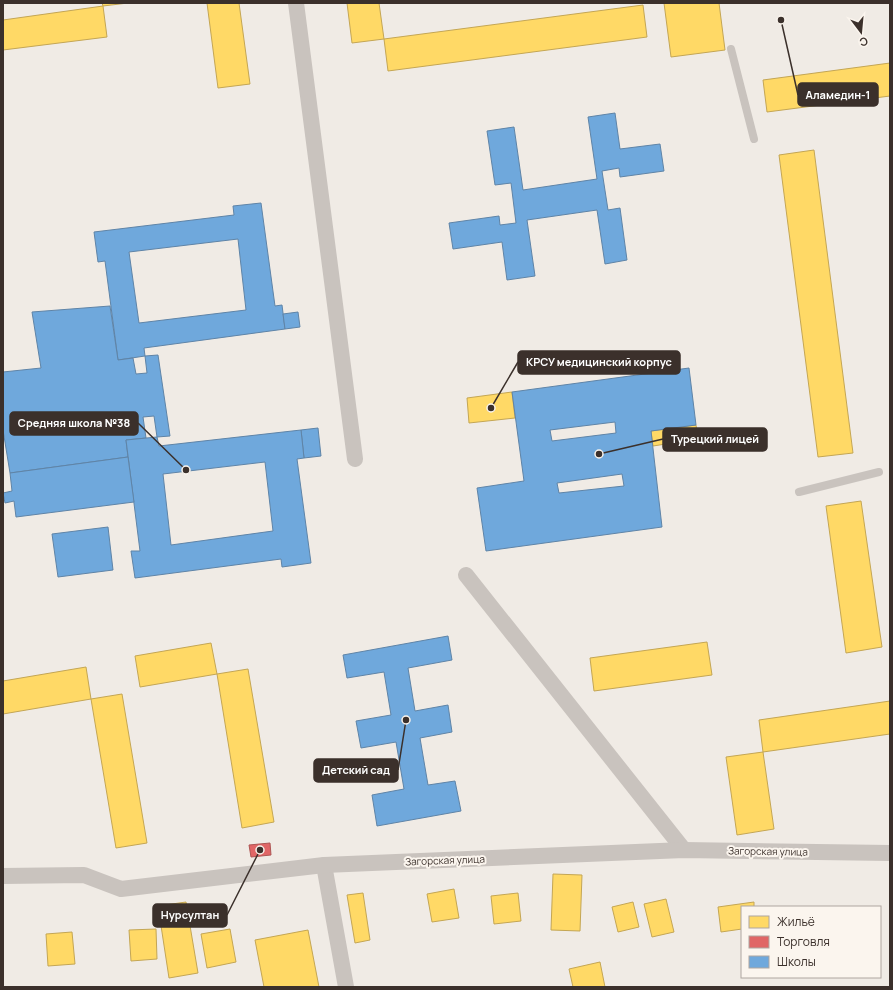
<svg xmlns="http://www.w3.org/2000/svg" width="893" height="990" font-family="Manrope,sans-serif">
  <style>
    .homes { fill: #ffd966; stroke: #c4a654 }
    .shops { fill: #e06666; stroke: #ae5654 }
    .schools { fill: #6fa8dc; stroke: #5f84a7; fill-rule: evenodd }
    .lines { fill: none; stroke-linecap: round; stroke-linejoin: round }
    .service { stroke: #c9c3be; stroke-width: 8 }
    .minor { stroke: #c9c3be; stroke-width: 16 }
    .labels { text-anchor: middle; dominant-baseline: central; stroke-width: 4; stroke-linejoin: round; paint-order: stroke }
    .street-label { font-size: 10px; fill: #3b302b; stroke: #fbf5ee }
    .leader { fill: none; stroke: #3b302b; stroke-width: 1.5 }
    .callout-dot { fill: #3b302b; stroke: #fbf5ee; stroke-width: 1.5 }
    .callout { fill: #3b302b; stroke: #3b302b; stroke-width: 1.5 }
    .callout-label { font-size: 11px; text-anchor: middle; font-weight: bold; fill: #fff }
  </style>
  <rect width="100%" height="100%" fill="#f0ebe5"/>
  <g class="homes">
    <polygon points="102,3 128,3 103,6"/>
    <polygon points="207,3 239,3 250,84 218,88"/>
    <polygon points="347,3 379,3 384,39 352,43"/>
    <polygon points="664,3 719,3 725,50 671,57"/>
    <polygon points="643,5 647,37 388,71 384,39"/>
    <polygon points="103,6 107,37 3,50 3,20"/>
    <polygon points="890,63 890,96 767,112 763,80"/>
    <polygon points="814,150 853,453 818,457 779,155"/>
    <polygon points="512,392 515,418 469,423 467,398"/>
    <polygon points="696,425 698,439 653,446 651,431"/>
    <polygon points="861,501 882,647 846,653 826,506"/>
    <polygon points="707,642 712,675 594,691 590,658"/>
    <polygon points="211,643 217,674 140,687 135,656"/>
    <polygon points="86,667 91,699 3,714 3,681"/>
    <polygon points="248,669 274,822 242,828 217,674"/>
    <polygon points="122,694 147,843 116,848 91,699"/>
    <polygon points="890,701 890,734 763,752 759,720"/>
    <polygon points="763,752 774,829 737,835 726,757"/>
    <polygon points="553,874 582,875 580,931 551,930"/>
    <polygon points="454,889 459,918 432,922 427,894"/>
    <polygon points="363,893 370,940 355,943 347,895"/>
    <polygon points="518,893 521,921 494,924 491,896"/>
    <polygon points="666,899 674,932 652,937 644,904"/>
    <polygon points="186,902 198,973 169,978 158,906"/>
    <polygon points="633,902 639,927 618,932 612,907"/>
    <polygon points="754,902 754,907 742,907 742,929 721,932 718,907"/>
    <polygon points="156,929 157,959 131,961 129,930"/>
    <polygon points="230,929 236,962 207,968 201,934"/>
    <polygon points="308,930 319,987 264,987 255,940"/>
    <polygon points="72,932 75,964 48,966 46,934"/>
    <polygon points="600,962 605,987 573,987 569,969"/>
  </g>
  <polygon class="shops" points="270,843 271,855 251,857 249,845"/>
  <g class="schools">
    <polygon points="615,113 620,149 660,144 664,171 620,177 619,168 602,171 608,210 620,208 627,260 605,264 597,210 527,220 535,276 507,280 502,242 453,249 449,223 499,216 500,225 516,223 511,183 495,185 487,131 514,127 523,190 597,179 588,117"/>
    <path d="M261,203L275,306L282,305L285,329L144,348L145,356L118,360L105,261L98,262L94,232L234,215L233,206ZM238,239L246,310L139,323L129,252Z"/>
    <polygon points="110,306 118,360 133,358 136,374 147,373 145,356 158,355 170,436 157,437 154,416 143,417 146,438 126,440 128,457 10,473 3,430 3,372 41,368 32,312"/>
    <polygon points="298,312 300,327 285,329 283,314"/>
    <path d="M689,368L696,425L651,431L662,527L486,551L477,488L524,481L512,392ZM615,422L616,433L552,441L550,430ZM622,474L624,486L559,493L557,483Z"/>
    <polygon points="318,428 321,456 304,458 301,430"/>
    <path d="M301,430L304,458L297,459L311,563L282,567L281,559L135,578L131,551H140L126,440L157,437L159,446ZM265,462L273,531L171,545L163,474Z"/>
    <polygon points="128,457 134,502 16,517 14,501 5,503 3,493 12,491 10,473"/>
    <polygon points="108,527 113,570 58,577 52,534"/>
    <polygon points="448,636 452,660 408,668 415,711 448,705 452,732 420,738 428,785 455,781 461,811 377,826 372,795 404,789 396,742 361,748 356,721 391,715 384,672 347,678 343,655"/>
  </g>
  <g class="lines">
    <g class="service">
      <polyline points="731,49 754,139"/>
      <polyline points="799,492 879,472"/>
    </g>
    <g class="minor">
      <polyline points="296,3 355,459"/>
      <polyline points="466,575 684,850"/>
      <polyline points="324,865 346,987"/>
      <polyline points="3,876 84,875 121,889 324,865 684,850 890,853"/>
    </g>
  </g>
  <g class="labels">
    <g class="street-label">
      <text transform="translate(768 851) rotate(1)">Загорская улица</text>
      <text transform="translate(445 860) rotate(-2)">Загорская улица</text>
    </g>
  </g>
  <path class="leader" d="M781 20L798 95M491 408L518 362M186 470L138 423M599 454L663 439M406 720L398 770M260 850L227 915"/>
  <g class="callout-dot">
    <circle cx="781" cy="20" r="4"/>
    <circle cx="491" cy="408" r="4"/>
    <circle cx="186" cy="470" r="4"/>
    <circle cx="599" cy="454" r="4"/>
    <circle cx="406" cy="720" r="4"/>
    <circle cx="260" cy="850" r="4"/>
  </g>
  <g class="callout">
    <rect x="798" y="83" width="80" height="23" rx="4"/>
    <rect x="518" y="351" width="162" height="23" rx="4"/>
    <rect x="10" y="412" width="128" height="23" rx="4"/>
    <rect x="663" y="428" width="104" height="23" rx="4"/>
    <rect x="314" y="759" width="84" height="23" rx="4"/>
    <rect x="153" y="904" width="74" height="23" rx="4"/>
  </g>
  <g class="callout-label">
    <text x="838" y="99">Аламедин-1</text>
    <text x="599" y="366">КРСУ медицинский корпус</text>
    <text x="74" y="427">Средняя школа №38</text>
    <text x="715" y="443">Турецкий лицей</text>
    <text x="356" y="774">Детский сад</text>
    <text x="190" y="919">Нурсултан</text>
  </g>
  <rect width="893" height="990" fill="none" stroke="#3b302b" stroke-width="8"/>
  <rect x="741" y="906" width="140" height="72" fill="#fbf5ee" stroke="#aea6a0"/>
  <rect x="749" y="916" width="20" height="12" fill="#ffd966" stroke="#aea6a0"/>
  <text x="777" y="926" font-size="12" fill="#3b302b">Жильё</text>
  <rect x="749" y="936" width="20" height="12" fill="#e06666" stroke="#aea6a0"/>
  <text x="777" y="946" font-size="12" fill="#3b302b">Торговля</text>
  <rect x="749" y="956" width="20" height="12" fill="#6fa8dc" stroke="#aea6a0"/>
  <text x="777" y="966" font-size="12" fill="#3b302b">Школы</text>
  <g transform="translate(861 32) rotate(164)" stroke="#fbf5ee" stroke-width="3" paint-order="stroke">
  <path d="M0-3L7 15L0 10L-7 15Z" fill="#3b302b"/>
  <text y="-6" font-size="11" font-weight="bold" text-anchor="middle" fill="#3b302b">С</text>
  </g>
</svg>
